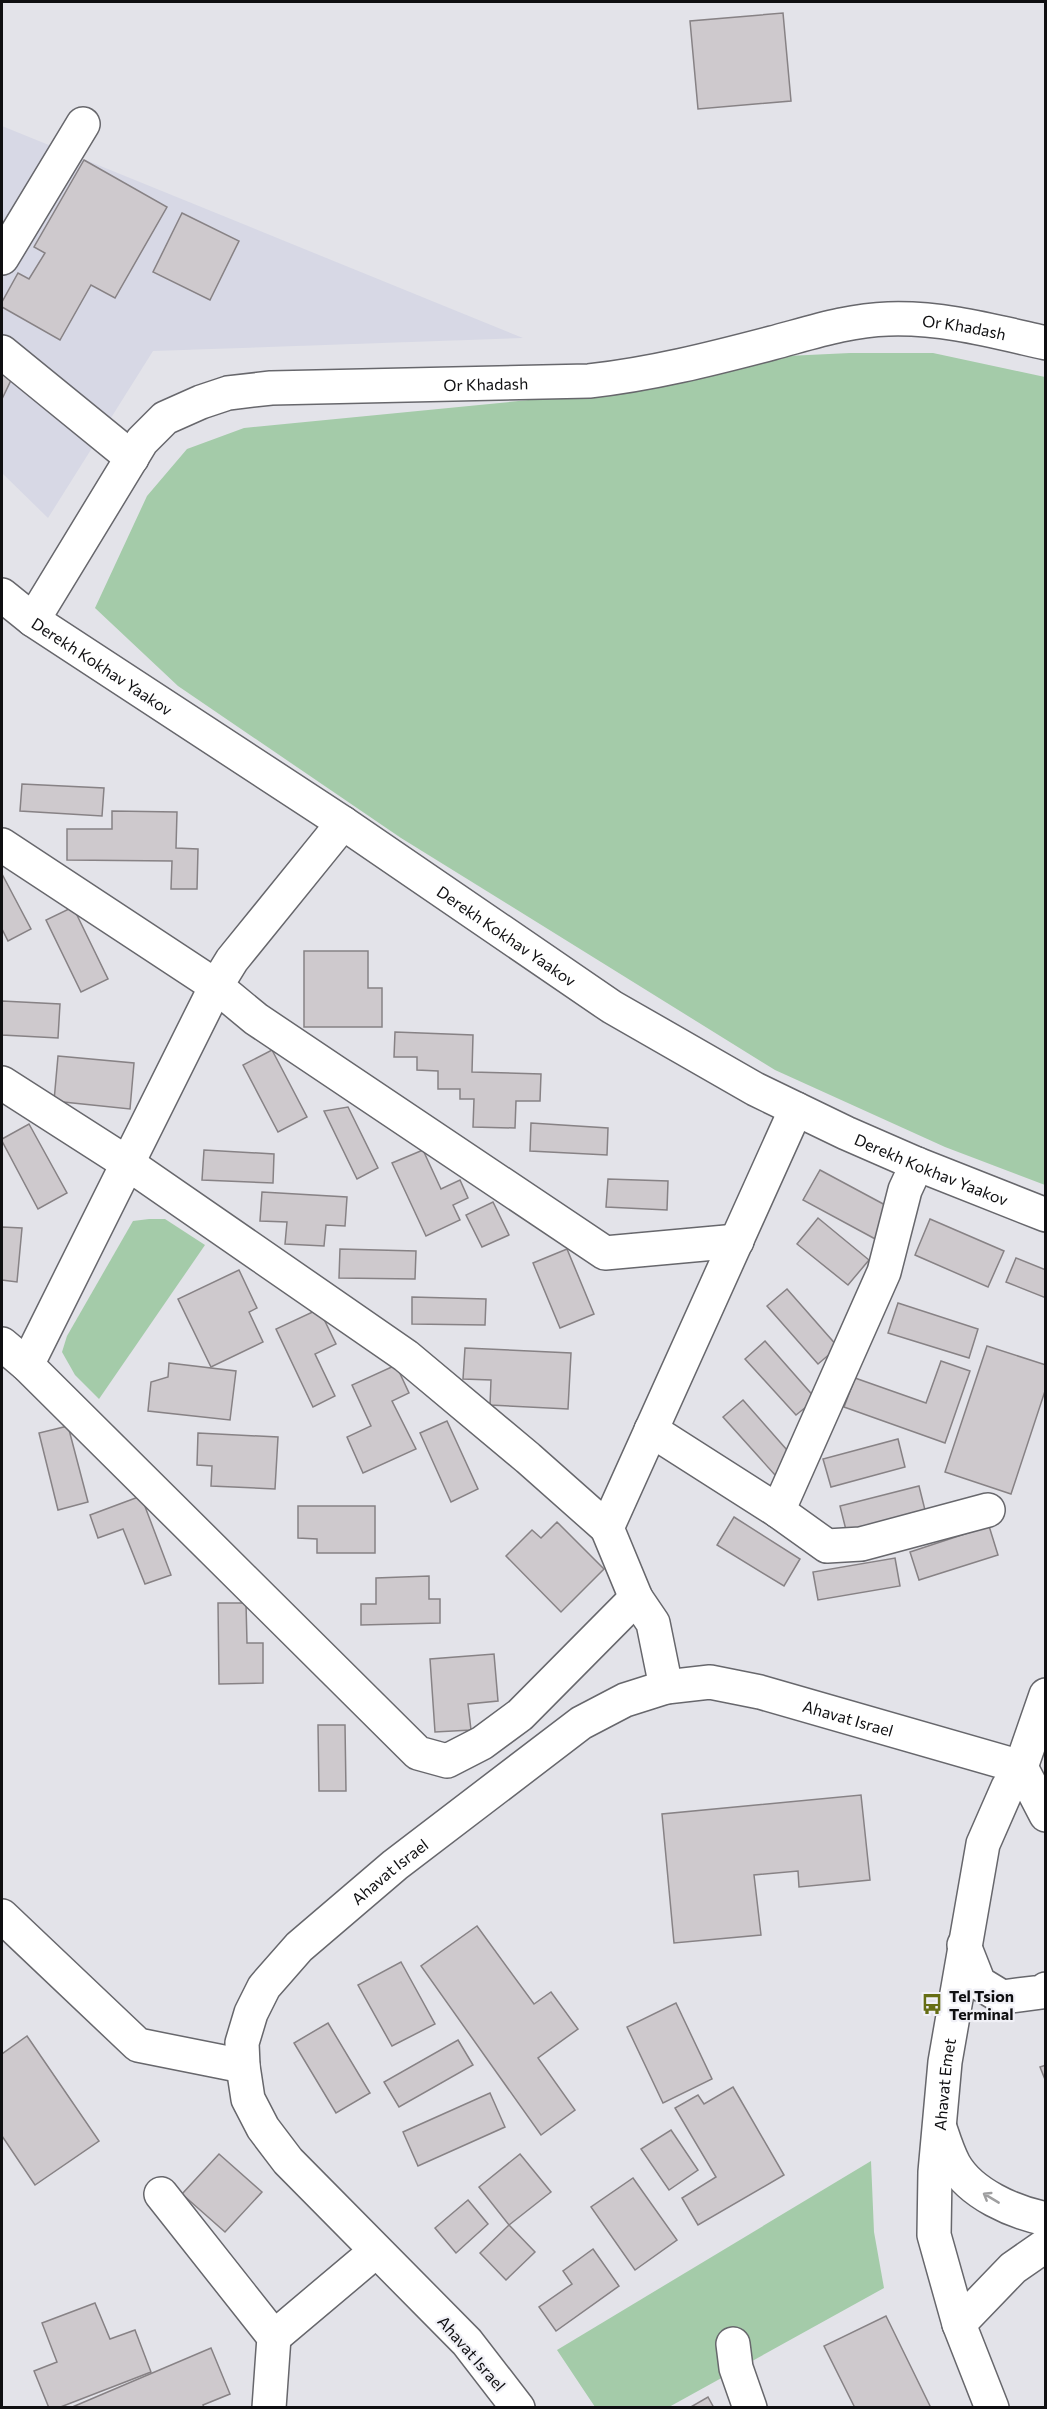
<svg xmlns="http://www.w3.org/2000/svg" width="1047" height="2409" font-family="Commissioner,sans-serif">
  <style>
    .built { fill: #d7d8e5 }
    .green { fill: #a4cba9 }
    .building { fill: #cec9cd; stroke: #878285; stroke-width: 1.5 }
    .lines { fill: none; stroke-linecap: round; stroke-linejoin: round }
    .minor-casing { stroke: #67676c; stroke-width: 36 }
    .minor { stroke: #fff; stroke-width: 33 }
    .oneway { stroke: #9f9fa0 }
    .labels { text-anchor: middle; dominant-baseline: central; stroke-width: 4.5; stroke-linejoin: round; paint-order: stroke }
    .street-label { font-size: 16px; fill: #0f0f11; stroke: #f0f0f6 }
    .poi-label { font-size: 16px; font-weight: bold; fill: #0f0f11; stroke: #f0f0f6; text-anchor: start }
  </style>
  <rect width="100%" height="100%" fill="#e3e3e9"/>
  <polygon class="built" points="2,126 523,338 153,351 48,518 2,473"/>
  <g class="green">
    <polygon points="850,353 933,353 1045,377 1045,1185 945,1147 775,1070 401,838 178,686 95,608 147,496 187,449 244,428 631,390 787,356"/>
    <polygon points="149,1219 165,1219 205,1245 99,1399 75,1375 62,1352 67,1336 133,1221"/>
    <polygon points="871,2161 874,2232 884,2288 669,2407 595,2407 557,2350"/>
  </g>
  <g class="building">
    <polygon points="783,13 791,101 698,109 690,21"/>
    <polygon points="84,160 167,207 115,298 91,285 60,340 2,307 2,302 18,273 29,279 45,253 34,247"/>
    <polygon points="182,213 239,241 210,300 153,272"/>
    <polygon points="2,370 13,376 2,399"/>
    <polygon points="22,784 104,788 102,816 20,811"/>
    <polygon points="112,811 177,812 176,848 198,849 197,889 171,889 172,861 67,860 67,829 112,829"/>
    <polygon points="2,874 31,929 8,941 2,929"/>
    <polygon points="73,907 108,979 81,992 46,920"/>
    <polygon points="304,951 368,951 368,988 382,988 382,1027 304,1027"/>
    <polygon points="2,1001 60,1004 58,1038 2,1035"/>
    <polygon points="395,1032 473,1035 472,1072 541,1074 540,1101 516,1101 515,1128 473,1127 474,1099 460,1099 460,1089 438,1089 438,1071 417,1070 417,1057 394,1057"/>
    <polygon points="272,1050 307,1117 278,1132 243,1065"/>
    <polygon points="58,1056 134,1063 130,1109 54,1101"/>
    <polygon points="348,1107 378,1168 357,1179 324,1111"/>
    <polygon points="531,1123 608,1128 607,1155 530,1151"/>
    <polygon points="29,1124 67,1193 38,1209 2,1141 2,1139"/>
    <polygon points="204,1150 274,1154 273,1183 202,1180"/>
    <polygon points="423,1150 441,1189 460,1180 468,1198 453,1205 460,1220 426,1236 392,1163"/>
    <polygon points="820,1170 887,1206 879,1241 803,1200"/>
    <polygon points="608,1179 668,1181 667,1210 606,1207"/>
    <polygon points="262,1192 347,1197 345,1226 326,1225 324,1246 285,1244 287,1222 260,1221"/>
    <polygon points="493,1202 509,1235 482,1247 466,1215"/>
    <polygon points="818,1218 869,1260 848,1285 797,1244"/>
    <polygon points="930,1219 1004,1251 988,1287 915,1255"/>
    <polygon points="2,1227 22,1228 17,1282 2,1280"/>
    <polygon points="340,1249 416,1251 415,1279 339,1278"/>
    <polygon points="567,1249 594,1314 560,1328 533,1263"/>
    <polygon points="1016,1258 1046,1270 1046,1298 1006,1282"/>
    <polygon points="239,1270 257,1308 249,1312 263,1342 211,1367 178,1299"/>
    <polygon points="787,1289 838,1347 818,1364 767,1306"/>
    <polygon points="412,1297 486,1299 485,1325 412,1324"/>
    <polygon points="898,1303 978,1329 969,1358 888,1333"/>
    <polygon points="319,1309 336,1344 315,1354 335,1396 313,1407 276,1329"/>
    <polygon points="765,1341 816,1399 796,1415 745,1359"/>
    <polygon points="987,1346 1046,1365 1046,1388 1011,1494 945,1472"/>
    <polygon points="465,1348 571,1353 568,1409 490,1405 491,1380 463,1379"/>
    <polygon points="941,1361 970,1371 945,1443 844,1407 855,1378 926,1403"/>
    <polygon points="169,1363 236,1371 230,1420 148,1411 151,1382 168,1377"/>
    <polygon points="396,1365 409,1393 392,1401 416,1449 363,1473 347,1437 371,1426 352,1385"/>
    <polygon points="743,1400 794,1458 775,1475 723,1417"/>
    <polygon points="447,1421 478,1489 451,1502 420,1433"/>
    <polygon points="68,1426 88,1502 58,1510 39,1433"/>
    <polygon points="198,1433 278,1437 275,1489 211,1486 212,1466 197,1465"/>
    <polygon points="898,1439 905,1467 831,1487 823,1459"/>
    <polygon points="919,1486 926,1514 847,1534 840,1506"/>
    <polygon points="141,1496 171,1575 145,1584 123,1529 98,1538 90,1515"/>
    <polygon points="298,1506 375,1506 375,1553 317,1553 317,1539 298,1538"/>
    <polygon points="734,1517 800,1559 784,1586 717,1545"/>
    <polygon points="557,1522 604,1569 561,1612 506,1556 532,1530 541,1538"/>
    <polygon points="989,1526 998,1555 919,1580 910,1552"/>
    <polygon points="895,1558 900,1586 818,1600 813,1572"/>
    <polygon points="429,1576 429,1599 440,1599 440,1623 361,1625 361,1604 376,1604 376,1578"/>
    <polygon points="218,1603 246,1603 247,1643 263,1643 263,1683 219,1684"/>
    <polygon points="494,1654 498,1701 468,1704 471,1730 435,1732 430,1659"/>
    <polygon points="318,1725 345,1725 346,1791 319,1791"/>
    <polygon points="861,1795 870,1880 799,1887 798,1871 754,1875 761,1935 674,1943 662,1814"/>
    <polygon points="477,1926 534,2004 551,1992 578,2029 538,2058 575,2110 541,2135 421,1966"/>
    <polygon points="401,1962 435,2024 392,2046 358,1985"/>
    <polygon points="676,2003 712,2079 663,2103 627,2027"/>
    <polygon points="328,2023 370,2093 336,2113 294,2043"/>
    <polygon points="27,2036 99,2141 35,2185 2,2136 2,2054"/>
    <polygon points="458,2040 473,2065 399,2107 384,2082"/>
    <polygon points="1046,2065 1046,2082 1040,2067"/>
    <polygon points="733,2087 784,2175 698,2225 682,2198 716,2177 675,2108 698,2095 704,2104"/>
    <polygon points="490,2093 505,2127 418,2166 403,2132"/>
    <polygon points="671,2130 698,2170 669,2190 641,2149"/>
    <polygon points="219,2154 262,2192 225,2232 182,2194"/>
    <polygon points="520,2154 551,2192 509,2225 479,2187"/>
    <polygon points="633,2178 677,2240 635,2270 591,2207"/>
    <polygon points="468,2200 488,2224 456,2253 435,2228"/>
    <polygon points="509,2225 535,2252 506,2280 480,2253"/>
    <polygon points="593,2249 619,2286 556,2331 539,2307 572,2284 563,2271"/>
    <polygon points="95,2303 110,2339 135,2330 151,2372 58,2408 49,2408 34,2371 57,2362 42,2323"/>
    <polygon points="886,2316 931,2408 855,2408 824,2346"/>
    <polygon points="211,2348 230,2394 203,2405 204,2408 70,2408"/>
    <polygon points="708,2397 714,2408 689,2408"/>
  </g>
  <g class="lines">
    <defs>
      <g id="minor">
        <polyline points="2,258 83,124"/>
        <polyline points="2,352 132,458"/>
        <path id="s1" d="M2,595L33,620L343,823L612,1007L755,1089L846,1133L917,1164L1046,1215"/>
        <path id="s2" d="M33,620L142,441L165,418L201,402L228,393L271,388L589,381C652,374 711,359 772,343C810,333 849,320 888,319C942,317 993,331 1046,343"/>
        <polyline points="2,845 216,986 256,1019 605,1253 737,1241"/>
        <polyline points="2,1083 127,1163 406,1356 528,1458 607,1528"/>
        <polyline points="2,1344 27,1365 418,1753 447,1761 482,1743 520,1715 636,1598"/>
        <polyline points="27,1365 216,986 232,960 343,823"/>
        <polyline points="651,1430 778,1511 884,1272 905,1190 917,1164"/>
        <polyline points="778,1511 827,1546 861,1544 988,1510"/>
        <polyline points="666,1687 653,1623 636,1598 607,1528 796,1109"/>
        <polyline points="2,1916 138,2045 243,2066"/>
        <polyline points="964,1945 979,1983 1002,1997 1042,1992 1046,1989"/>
        <path d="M940,2128C944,2140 948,2153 954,2164C971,2194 1013,2212 1046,2219"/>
        <polyline points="161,2194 274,2337 269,2408"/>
        <polyline points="959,2324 1013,2268 1046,2245"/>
        <polyline points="274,2337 376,2251"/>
        <polyline points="733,2344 736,2368 750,2408"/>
        <path id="s3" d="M518,2408L467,2342L288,2161L263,2128L248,2099L243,2066L242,2043L251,2013L264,1987L299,1947L395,1865L581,1723L625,1700L666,1687L710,1682L760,1692L1021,1767L1046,1815"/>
        <path id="s4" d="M992,2408L959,2324L934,2235L935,2172L945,2062L983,1844L1008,1787L1021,1767L1046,1695"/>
      </g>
    </defs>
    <use href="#minor" class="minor-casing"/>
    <use href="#minor" class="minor"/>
  </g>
  <defs><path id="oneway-shaft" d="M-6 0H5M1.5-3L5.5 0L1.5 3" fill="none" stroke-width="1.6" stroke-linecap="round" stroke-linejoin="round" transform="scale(1.5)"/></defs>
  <use class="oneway" href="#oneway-shaft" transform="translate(991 2198) rotate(-149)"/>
  <defs>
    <symbol id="bus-bare" viewBox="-9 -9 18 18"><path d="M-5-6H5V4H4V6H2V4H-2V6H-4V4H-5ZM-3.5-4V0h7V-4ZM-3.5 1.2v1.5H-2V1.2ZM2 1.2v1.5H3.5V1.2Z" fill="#666e15" stroke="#f0f0f6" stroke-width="2.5" paint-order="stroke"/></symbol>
  </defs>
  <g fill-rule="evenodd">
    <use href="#bus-bare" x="917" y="1989" width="30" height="30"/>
  </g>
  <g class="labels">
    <g class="street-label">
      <text stroke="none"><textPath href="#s2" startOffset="1054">Or Khadash</textPath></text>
      <text stroke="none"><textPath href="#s2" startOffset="568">Or Khadash</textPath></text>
      <text stroke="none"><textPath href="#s1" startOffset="123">Derekh Kokhav Yaakov</textPath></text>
      <text stroke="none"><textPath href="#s1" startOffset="609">Derekh Kokhav Yaakov</textPath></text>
      <text stroke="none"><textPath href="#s1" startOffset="1095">Derekh Kokhav Yaakov</textPath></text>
      <text stroke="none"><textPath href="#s3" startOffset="1222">Ahavat Israel</textPath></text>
      <text stroke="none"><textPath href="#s3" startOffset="700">Ahavat Israel</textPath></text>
      <text stroke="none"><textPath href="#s4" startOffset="334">Ahavat Emet</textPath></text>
      <text transform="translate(472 2353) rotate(49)">Ahavat Israel</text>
    </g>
    <g class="poi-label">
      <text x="949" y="1995">Tel Tsion<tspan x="949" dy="18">Terminal</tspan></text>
    </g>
  </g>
  <rect width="1047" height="2409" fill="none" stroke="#0f0f11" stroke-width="6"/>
</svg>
